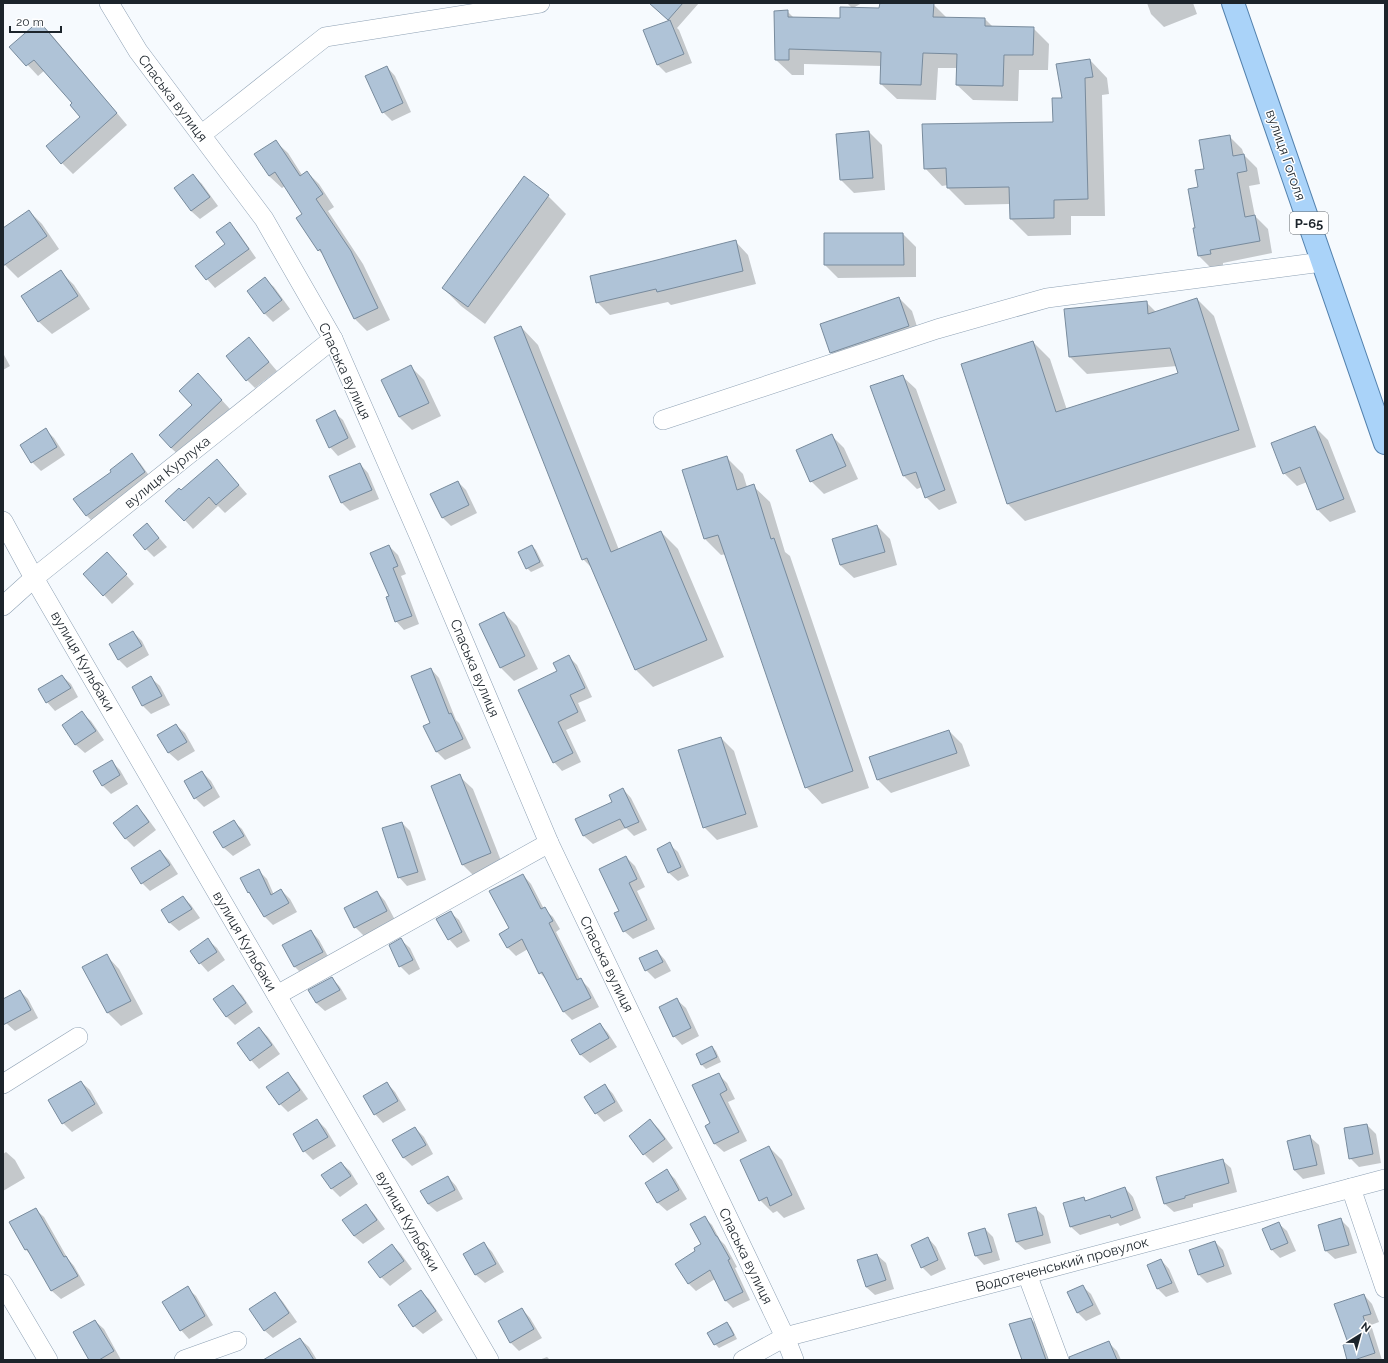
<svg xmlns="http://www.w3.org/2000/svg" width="1388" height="1363" font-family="Raleway,sans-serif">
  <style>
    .shadow { fill: #0003 }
    .building { fill: #afc3d7; stroke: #788b9d }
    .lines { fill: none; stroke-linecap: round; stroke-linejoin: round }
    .minor-casing { stroke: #8ea1b4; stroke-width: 20 }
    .major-casing { stroke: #5482ae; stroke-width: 24 }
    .minor { stroke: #fff; stroke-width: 19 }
    .major { stroke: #aad3f9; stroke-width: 22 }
    .labels { text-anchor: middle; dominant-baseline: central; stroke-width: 3; stroke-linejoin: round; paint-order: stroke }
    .shield { fill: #fff; stroke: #60666b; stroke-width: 1 }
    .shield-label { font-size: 13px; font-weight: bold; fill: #1c242b }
    .street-label { font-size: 14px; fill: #1c242b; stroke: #fff }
  </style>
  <rect width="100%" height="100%" fill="#f6fafe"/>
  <g class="shadow">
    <path d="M661 3H699L677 28 679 30 692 63 666 73 658 65 670 21 656 8Z"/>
    <path d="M847 3H862L853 8 880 9 881 3 933 4 947 18 985 19 993 27 1033 28 1049 44 1048 70H1019L1018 101 973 100 957 85 958 68H938L936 100 897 99 881 84 882 66 804 64V75H792L776 60 787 11 794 18 841 19 852 8Z"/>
    <path d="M1147 3H1193L1197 14 1164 27 1151 14Z"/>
    <path d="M39 23 50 33 127 125 73 174 62 163 81 117 73 103 45 70 38 76 11 47Z"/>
    <path d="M1090 60 1107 78 1109 94 1102 95 1105 216H1071V235L1028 236 1011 219 1010 204 965 205 948 188V185L942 186 925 168 1054 123 1063 99Z"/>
    <path d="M387 67 395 76 411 112 392 121 383 112Z"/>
    <path d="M869 132 882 145 885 190 854 193 841 180Z"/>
    <path d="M1229 136 1242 149 1244 155 1257 168 1260 184 1249 186 1255 216 1268 229 1272 253 1223 263V267L1212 269 1199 256 1196 229 1205 169Z"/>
    <path d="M275 141 288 153 302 175 307 172 319 184 334 207 328 211 363 264 390 320 367 331 355 319 325 256 318 250 304 214 285 186 282 188 269 176Z"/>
    <path d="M193 175 202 184 218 206 200 219 191 211Z"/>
    <path d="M524 178 548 196 566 214 485 324 461 306 443 288Z"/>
    <path d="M29 211 42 224 59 249 18 278 3 263V229Z"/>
    <path d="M229 224 238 232 256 258 215 288 207 279 226 244Z"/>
    <path d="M903 234 916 247V277L838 278 825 265Z"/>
    <path d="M735 241 748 255 756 284 671 305 668 302 610 315 597 302Z"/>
    <path d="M61 272 74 285 90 309 52 334 38 321Z"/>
    <path d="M265 279 274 287 290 309 273 322 264 313Z"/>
    <path d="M899 298 912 311 921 339 844 365 831 352Z"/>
    <path d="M1197 299 1214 316 1256 447 1025 521 1007 503 1033 342 1050 359 1067 410 1179 374 1177 366 1087 374 1070 357 1065 310 1146 302 1156 312Z"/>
    <path d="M521 327 538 345 619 550 661 532 678 549 724 657 653 687 636 670 593 569 583 559Z"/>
    <path d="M249 338 277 371 255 388 247 380Z"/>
    <path d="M3 353 10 366 3 370Z"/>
    <path d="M411 367 424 380 441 416 412 430 399 417Z"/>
    <path d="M902 376 916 389 957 503 939 510 926 497 922 487 917 489 904 476 872 387Z"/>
    <path d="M206 383 230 409 180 456 171 448 193 405Z"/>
    <path d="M334 412 343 420 356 447 338 456 330 447Z"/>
    <path d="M1315 427 1328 440 1356 512 1330 522 1317 509 1307 482 1297 486 1284 473Z"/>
    <path d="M46 430 54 438 65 455 41 471 32 462Z"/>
    <path d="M831 435 844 448 858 479 824 494 811 481Z"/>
    <path d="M131 455 140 463 153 481 95 524 87 516 113 472Z"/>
    <path d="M726 457 743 474 747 487 753 486 770 502 785 552 790 556 869 788 822 804 806 787 726 554 721 555 705 539 684 471Z"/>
    <path d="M360 464 368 473 379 499 350 511 342 503Z"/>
    <path d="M225 469 247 494 225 513 218 506 193 529 167 501 181 491Z"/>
    <path d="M458 482 466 490 477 513 451 526 442 517Z"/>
    <path d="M147 524 167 547 154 557 146 549Z"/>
    <path d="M877 526 890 539 897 565 854 578 840 565Z"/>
    <path d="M389 546 398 555 406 574 401 576 419 624 404 630 396 621 390 596Z"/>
    <path d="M532 546 536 550 544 566 531 572 527 568Z"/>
    <path d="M115 562 134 584 112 604 104 595Z"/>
    <path d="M504 613 517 626 538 669 514 681 501 668Z"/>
    <path d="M133 632 142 641 149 655 127 668 119 660 110 645Z"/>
    <path d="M569 657 577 665 592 697 578 703 586 721 566 730 581 762 562 771 554 762 558 672Z"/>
    <path d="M431 669 439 678 456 720 459 723 471 748 445 760 437 752 425 726 431 723Z"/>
    <path d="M62 676 71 684 78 697 55 711 47 702Z"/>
    <path d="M151 678 160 686 170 705 151 714 143 706 133 687Z"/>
    <path d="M82 713 91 721 104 740 85 753 76 745 63 726Z"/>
    <path d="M176 725 185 733 195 751 178 761 169 753 159 735Z"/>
    <path d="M949 731 962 744 970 766 891 793 878 780 871 758Z"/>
    <path d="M721 738 734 751 758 827 717 840 704 827Z"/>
    <path d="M112 762 120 770 128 784 111 794 103 786 95 772Z"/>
    <path d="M202 772 211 781 220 797 204 807 195 798Z"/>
    <path d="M459 776 473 789 503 866 475 877 462 864Z"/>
    <path d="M623 789 631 798 647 830 634 836 626 828 593 844 584 836 577 820 613 802Z"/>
    <path d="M136 807 145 815 156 830 134 847 125 838Z"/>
    <path d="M233 821 242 829 251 845 233 856 224 848 215 833Z"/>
    <path d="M402 823 410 831 426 880 407 886 399 877Z"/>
    <path d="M669 844 678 852 689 876 678 881 669 873 658 849Z"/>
    <path d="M160 851 169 860 178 874 150 891 142 883Z"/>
    <path d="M626 857 635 866 645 887 637 891 655 929 633 939 624 931 620 911Z"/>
    <path d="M258 870 267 879 274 895 281 890 290 899 297 912 273 925 265 917 253 896 248 892Z"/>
    <path d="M523 875 531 884 544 909 553 917 560 929 556 932 580 979 589 988 599 1007 572 1020 564 1012 548 981 540 973 528 949 516 956 507 947 510 929Z"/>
    <path d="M377 892 385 901 395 920 364 936 355 927Z"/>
    <path d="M183 897 191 905 200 918 179 931 170 923 162 910Z"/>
    <path d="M450 912 459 920 470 941 457 948 449 939Z"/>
    <path d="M311 931 319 940 330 960 303 975 295 967 283 946Z"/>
    <path d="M208 940 217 948 225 960 208 972 200 963Z"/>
    <path d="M401 940 410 948 420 969 409 975 400 966Z"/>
    <path d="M657 951 665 960 671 971 655 979 646 970Z"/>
    <path d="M106 955 119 969 143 1014 121 1026 108 1013 84 967Z"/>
    <path d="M332 978 340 987 347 999 325 1011 316 1003Z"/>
    <path d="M233 986 242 995 253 1012 235 1025 226 1016Z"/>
    <path d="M20 991 28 999 38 1018 15 1031 6 1023 3 1017V1000Z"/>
    <path d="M677 1000 686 1008 699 1036 682 1045 674 1036Z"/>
    <path d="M600 1024 608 1033 617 1047 590 1063 581 1055 573 1040Z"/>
    <path d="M259 1028 268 1037 280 1054 259 1069 251 1060Z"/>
    <path d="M712 1047 716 1051 721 1062 706 1069 702 1065 697 1054Z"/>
    <path d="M287 1073 296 1082 308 1099 288 1112 280 1104Z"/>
    <path d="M718 1074 727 1083 735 1099 728 1102 747 1141 724 1152 715 1144 707 1126 711 1124Z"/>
    <path d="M81 1082 90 1090 103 1113 72 1132 63 1123Z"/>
    <path d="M387 1083 395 1092 406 1110 383 1123 375 1114Z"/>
    <path d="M605 1085 613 1094 623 1111 604 1122 596 1113Z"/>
    <path d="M317 1120 326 1129 336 1146 313 1160 304 1151Z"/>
    <path d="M650 1120 659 1129 673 1148 653 1163 644 1154Z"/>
    <path d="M1367 1125 1376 1134 1381 1163 1359 1167 1350 1158Z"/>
    <path d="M415 1128 424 1137 433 1154 412 1166 404 1158 394 1141Z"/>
    <path d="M1310 1137 1319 1145 1325 1174 1303 1179 1294 1170 1288 1142Z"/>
    <path d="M769 1147 782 1160 805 1209 784 1218 777 1211 773 1213 760 1200Z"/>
    <path d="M6 1152 15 1160 25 1178 3 1191V1154Z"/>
    <path d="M1222 1160 1231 1168 1237 1192 1193 1204V1207L1174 1212 1165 1204Z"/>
    <path d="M341 1163 350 1171 358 1184 340 1197 332 1189Z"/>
    <path d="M667 1171 675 1179 687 1199 667 1211 658 1203 646 1183Z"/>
    <path d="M448 1177 456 1186 463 1199 437 1212 428 1204Z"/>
    <path d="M1125 1188 1133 1197 1141 1218 1120 1226 1118 1223 1080 1235 1071 1227 1084 1198 1087 1202Z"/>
    <path d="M366 1205 374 1214 385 1229 363 1244 354 1236 344 1220Z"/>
    <path d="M1035 1208 1044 1216 1051 1243 1025 1250 1016 1242Z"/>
    <path d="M35 1209 44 1217 68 1259 74 1266 85 1285 61 1299 52 1291 32 1256 26 1250 11 1223Z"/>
    <path d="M704 1217 712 1225 720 1240 725 1245 737 1267 735 1268 750 1300 733 1308 725 1300 715 1279 696 1291 689 1284 696 1251 702 1245Z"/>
    <path d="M1341 1220 1349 1228 1357 1253 1335 1259 1326 1251 1319 1226Z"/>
    <path d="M1278 1223 1287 1231 1296 1251 1280 1258 1271 1249Z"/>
    <path d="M985 1229 993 1237 1000 1260 984 1265 976 1256 969 1234Z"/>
    <path d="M928 1238 936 1247 946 1269 931 1276 922 1267Z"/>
    <path d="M1215 1242 1223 1250 1232 1274 1207 1283 1198 1274Z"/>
    <path d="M484 1243 492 1252 504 1272 485 1283 476 1275 464 1254Z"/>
    <path d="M392 1245 401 1254 412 1269 390 1286 381 1277 370 1262Z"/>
    <path d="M877 1255 886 1263 894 1289 875 1295 866 1287Z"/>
    <path d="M1161 1260 1169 1269 1179 1292 1166 1297 1158 1289 1148 1266Z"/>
    <path d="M1082 1286 1091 1294 1101 1314 1086 1321 1078 1313 1068 1293Z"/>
    <path d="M187 1288 196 1296 213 1325 189 1339 181 1330Z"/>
    <path d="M420 1291 429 1299 443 1320 423 1334 414 1326Z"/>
    <path d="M275 1293 283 1302 297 1322 273 1338 264 1330Z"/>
    <path d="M1364 1295 1372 1304 1379 1322 1371 1325 1382 1360H1349Z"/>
    <path d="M522 1309 530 1318 542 1338 519 1351 510 1342Z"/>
    <path d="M1031 1319 1044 1332 1054 1360H1023Z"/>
    <path d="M95 1321 104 1329 121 1360H91Z"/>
    <path d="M727 1323 731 1327 737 1339 719 1348 715 1344Z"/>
    <path d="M300 1339 309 1347 317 1360H269Z"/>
    <path d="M1109 1343 1117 1351 1121 1360H1087Z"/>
    <path d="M547 1357 550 1360H539Z"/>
  </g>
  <g class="building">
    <path d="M649 3H683L668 20Z"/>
    <path d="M880 3H934L933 17 985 18V26L1034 27 1033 55H1004L1003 86 956 85 957 54 923 53 921 85 880 84 881 52 789 49V60H775L774 11 788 10V17L840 18V7L879 8Z"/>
    <path d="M670 20 684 54 657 65 643 30Z"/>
    <path d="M39 21 117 113 61 164 46 146 80 117 70 105 72 103 34 60 26 66 9 47Z"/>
    <path d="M1090 59 1093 77 1085 78 1088 199 1054 200V218L1010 219 1009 187 947 188 946 168 924 169 922 124 1053 122 1052 98H1062L1056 64Z"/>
    <path d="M387 66 403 103 382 113 365 76Z"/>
    <path d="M869 131 873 178 840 180 836 134Z"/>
    <path d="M1230 135 1233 156 1244 154 1247 171 1237 173 1245 217 1255 215 1260 241 1210 250 1211 254 1198 256 1193 228H1195L1188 189 1198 187 1195 170 1204 169 1199 140Z"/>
    <path d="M276 140 300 176 307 171 323 194 316 199 351 251 378 308 354 319 320 249 318 251 296 218 302 214 275 172 269 176 254 154Z"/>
    <path d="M193 174 210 197 191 211 174 188Z"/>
    <path d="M524 176 549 195 468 307 442 288Z"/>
    <path d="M29 210 47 236 3 266V228Z"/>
    <path d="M230 222 249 249 206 280 195 266 225 244 216 232Z"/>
    <path d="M824 233H903L904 265H824Z"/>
    <path d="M736 240 743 271 657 292 656 289 596 303 590 276 649 262Z"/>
    <path d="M61 270 78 296 38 322 21 296Z"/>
    <path d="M265 277 282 300 264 314 247 291Z"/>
    <path d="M899 297 909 326 830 353 820 324Z"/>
    <path d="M1197 298 1239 430 1007 504 961 364 1033 341 1056 412 1178 373 1170 348 1069 357 1064 309 1147 301 1148 314Z"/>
    <path d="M521 326 611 552 661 531 707 640 635 670 587 558 582 560 494 337Z"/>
    <path d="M249 337 269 362 246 381 226 356Z"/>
    <path d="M411 365 429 403 399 417 381 380Z"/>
    <path d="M198 373 222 400 171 448 159 435 192 405 179 391Z"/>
    <path d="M903 375 945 490 925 498 916 472 903 476 870 386Z"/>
    <path d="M335 410 348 438 329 448 316 420Z"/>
    <path d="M1315 426 1344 499 1317 510 1300 467 1283 474 1271 443Z"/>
    <path d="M46 428 57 447 31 463 20 445Z"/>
    <path d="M832 434 846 466 810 482 796 450Z"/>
    <path d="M132 453 145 472 86 516 73 499 111 472 110 470Z"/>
    <path d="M727 456 737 490 754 484 771 539 774 538 853 771 805 788 718 535 704 539 682 470Z"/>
    <path d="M217 459 239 485 216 505 209 497 184 521 165 501 179 488 181 490Z"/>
    <path d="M360 463 372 490 341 503 329 476Z"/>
    <path d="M458 481 469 505 442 518 430 494Z"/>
    <path d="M147 523 159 538 145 550 133 535Z"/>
    <path d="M877 525 885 552 840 565 832 539Z"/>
    <path d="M389 545 398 566 393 568 412 616 395 622 386 597 389 596 370 553Z"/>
    <path d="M532 545 540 562 526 569 518 552Z"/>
    <path d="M107 552 127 574 103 596 83 574Z"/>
    <path d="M504 612 525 656 500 668 479 624Z"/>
    <path d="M133 631 142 646 118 660 109 644Z"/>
    <path d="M569 655 585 688 570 695 578 712 558 722 573 753 553 763 518 690 557 671 553 663Z"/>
    <path d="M431 668 449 714 451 713 463 739 436 752 423 726 430 723 411 676Z"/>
    <path d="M62 675 71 688 46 703 38 689Z"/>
    <path d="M151 676 162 696 142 706 132 687Z"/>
    <path d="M82 711 96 731 75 745 62 725Z"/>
    <path d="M176 724 187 742 168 753 157 735Z"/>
    <path d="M949 730 957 753 877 780 869 757Z"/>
    <path d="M721 737 746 814 703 828 678 750Z"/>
    <path d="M112 760 120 775 102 786 93 771Z"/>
    <path d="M202 771 212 788 194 799 184 781Z"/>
    <path d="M460 774 491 853 462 865 431 786Z"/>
    <path d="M623 788 639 822 625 828 620 819 583 836 575 819 612 802 609 795Z"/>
    <path d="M137 805 149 822 125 839 113 823Z"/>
    <path d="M234 820 244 836 223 848 213 832Z"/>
    <path d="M402 822 418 872 398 878 382 828Z"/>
    <path d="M670 842 681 867 668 873 657 849Z"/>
    <path d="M160 850 170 865 141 884 131 868Z"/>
    <path d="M626 856 637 879 629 883 647 920 623 932 614 913 619 911 599 869Z"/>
    <path d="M259 869 271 895 281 889 289 903 264 917 249 892 248 893 240 878Z"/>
    <path d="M523 874 541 909 545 907 553 921 549 923 577 980 581 978 591 998 563 1012 542 972 539 974 522 939 507 948 499 934 509 928 489 891Z"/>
    <path d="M377 891 387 911 354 928 344 908Z"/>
    <path d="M183 896 192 909 169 923 161 910Z"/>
    <path d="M451 911 462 932 448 940 436 919Z"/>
    <path d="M311 930 323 952 294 967 282 945Z"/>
    <path d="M208 938 217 952 199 964 190 951Z"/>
    <path d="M401 938 413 960 399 967 389 945Z"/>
    <path d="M657 950 663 962 645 971 639 958Z"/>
    <path d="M107 954 131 1001 107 1013 82 967Z"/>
    <path d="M332 977 340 990 316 1003 308 990Z"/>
    <path d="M233 985 246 1003 226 1017 213 999Z"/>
    <path d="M20 990 31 1010 3 1025V999Z"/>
    <path d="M677 998 691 1028 673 1037 659 1007Z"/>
    <path d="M600 1023 609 1038 580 1055 571 1040Z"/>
    <path d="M259 1027 272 1045 250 1061 237 1043Z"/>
    <path d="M712 1046 717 1057 701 1065 696 1054Z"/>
    <path d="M288 1072 300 1090 279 1105 266 1087Z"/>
    <path d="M719 1073 727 1090 720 1094 739 1132 714 1144 705 1126 710 1123 692 1085Z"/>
    <path d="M81 1081 95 1104 62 1124 48 1100Z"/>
    <path d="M387 1082 398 1101 374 1115 363 1096Z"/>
    <path d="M605 1084 615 1102 595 1114 584 1097Z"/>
    <path d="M317 1119 328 1137 303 1152 293 1134Z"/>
    <path d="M650 1119 665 1139 643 1155 629 1136Z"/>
    <path d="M1367 1124 1373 1154 1349 1159 1344 1128Z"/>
    <path d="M415 1127 426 1145 403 1158 392 1140Z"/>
    <path d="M1310 1135 1317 1165 1294 1170 1287 1141Z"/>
    <path d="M769 1146 792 1195 770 1206 767 1197 759 1201 740 1160Z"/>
    <path d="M1223 1159 1229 1183 1185 1196V1198L1164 1204 1156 1177Z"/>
    <path d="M341 1162 351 1176 331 1189 321 1175Z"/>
    <path d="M667 1169 679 1190 657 1203 645 1183Z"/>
    <path d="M448 1176 455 1190 428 1204 420 1191Z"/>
    <path d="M1125 1187 1133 1210 1111 1218 1110 1215 1070 1227 1063 1203 1084 1197 1085 1201Z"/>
    <path d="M366 1204 377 1220 354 1236 342 1220Z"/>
    <path d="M1036 1207 1043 1235 1016 1242 1008 1214Z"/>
    <path d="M36 1208 64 1257 66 1256 78 1276 51 1291 27 1249 25 1250 9 1222Z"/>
    <path d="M705 1216 716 1236H717L730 1259 728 1260 743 1292 725 1301 710 1270 688 1284 675 1264 695 1251 694 1248 701 1244 690 1224Z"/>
    <path d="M1341 1218 1349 1245 1325 1251 1318 1225Z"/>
    <path d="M1279 1222 1288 1243 1271 1250 1262 1229Z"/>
    <path d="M985 1228 992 1252 975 1256 968 1233Z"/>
    <path d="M928 1237 938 1260 921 1268 911 1245Z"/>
    <path d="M1215 1241 1224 1266 1198 1275 1189 1250Z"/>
    <path d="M484 1242 496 1264 475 1275 463 1254Z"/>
    <path d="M392 1244 404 1261 380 1278 368 1262Z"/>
    <path d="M877 1254 886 1280 866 1287 857 1260Z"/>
    <path d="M1161 1259 1172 1283 1157 1289 1147 1265Z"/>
    <path d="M1083 1285 1093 1305 1077 1313 1067 1292Z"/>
    <path d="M188 1286 205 1316 180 1331 162 1302Z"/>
    <path d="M421 1290 436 1311 413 1327 398 1305Z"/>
    <path d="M275 1292 289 1313 264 1331 249 1309Z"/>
    <path d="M1364 1294 1371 1314 1363 1316 1375 1353 1354 1360H1347L1343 1345 1348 1343 1334 1304Z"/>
    <path d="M522 1308 534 1329 510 1343 498 1321Z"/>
    <path d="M1031 1318 1046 1360H1022L1009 1324Z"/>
    <path d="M95 1320 114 1351 99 1360H89L73 1332Z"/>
    <path d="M727 1322 734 1335 714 1345 707 1333Z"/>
    <path d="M300 1338 314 1360H263Z"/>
    <path d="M1109 1341 1117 1360H1070L1069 1357Z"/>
  </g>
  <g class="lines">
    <g class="minor-casing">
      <g id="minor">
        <path d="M109 3 138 51 264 219 333 339 420 538 549 843 785 1337 794 1360"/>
        <path d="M201 135 325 37 540 3"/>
        <path d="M663 420 937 329 1047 298 1322 262"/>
        <path d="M3 521 34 578 489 1360"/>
        <path d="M3 606 34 578 333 339"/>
        <path d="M277 995 549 843"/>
        <path d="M3 1084 78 1037"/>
        <path d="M1351 1188 1385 1288"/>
        <path d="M1027 1274 1059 1360"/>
        <path d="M3 1284 48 1360"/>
        <path d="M184 1360 237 1341"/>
        <path d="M743 1360 785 1337 1027 1274 1385 1179"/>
      </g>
    </g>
    <g class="major-casing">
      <path id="major" d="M1233 3 1385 443"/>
    </g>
    <use href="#minor" class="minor"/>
    <use href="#major" class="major"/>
  </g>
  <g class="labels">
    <rect class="shield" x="1290" y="212" width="38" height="22" rx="3"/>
    <g class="shield-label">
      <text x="1309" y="223">Р-65</text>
    </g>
    <g class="street-label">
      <text transform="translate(173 98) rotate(53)">Спаська вулиця</text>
      <text transform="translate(1286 155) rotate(71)">вулиця Гоголя</text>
      <text transform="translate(345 371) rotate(65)">Спаська вулиця</text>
      <text transform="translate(167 472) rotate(-39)">вулиця Курлука</text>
      <text transform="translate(83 661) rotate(60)">вулиця Кульбаки</text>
      <text transform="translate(475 668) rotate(67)">Спаська вулиця</text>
      <text transform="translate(245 941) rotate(60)">вулиця Кульбаки</text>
      <text transform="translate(607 964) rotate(64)">Спаська вулиця</text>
      <text transform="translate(408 1221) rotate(60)">вулиця Кульбаки</text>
      <text transform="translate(746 1256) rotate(64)">Спаська вулиця</text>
      <text transform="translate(1062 1264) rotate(-15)">Водотеченський провулок</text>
    </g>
  </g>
  <rect width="1388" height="1363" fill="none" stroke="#1c242b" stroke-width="8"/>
  <g transform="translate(1360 1335) rotate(37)" stroke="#ffffff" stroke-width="3" paint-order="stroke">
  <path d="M0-3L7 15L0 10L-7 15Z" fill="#1c242b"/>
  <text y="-6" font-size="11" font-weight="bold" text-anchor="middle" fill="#1c242b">N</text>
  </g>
  <path d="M10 26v6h51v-6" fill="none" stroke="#1c242b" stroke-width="2"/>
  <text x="16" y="26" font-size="12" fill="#1c242b" stroke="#ffffff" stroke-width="3" paint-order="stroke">20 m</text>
</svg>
